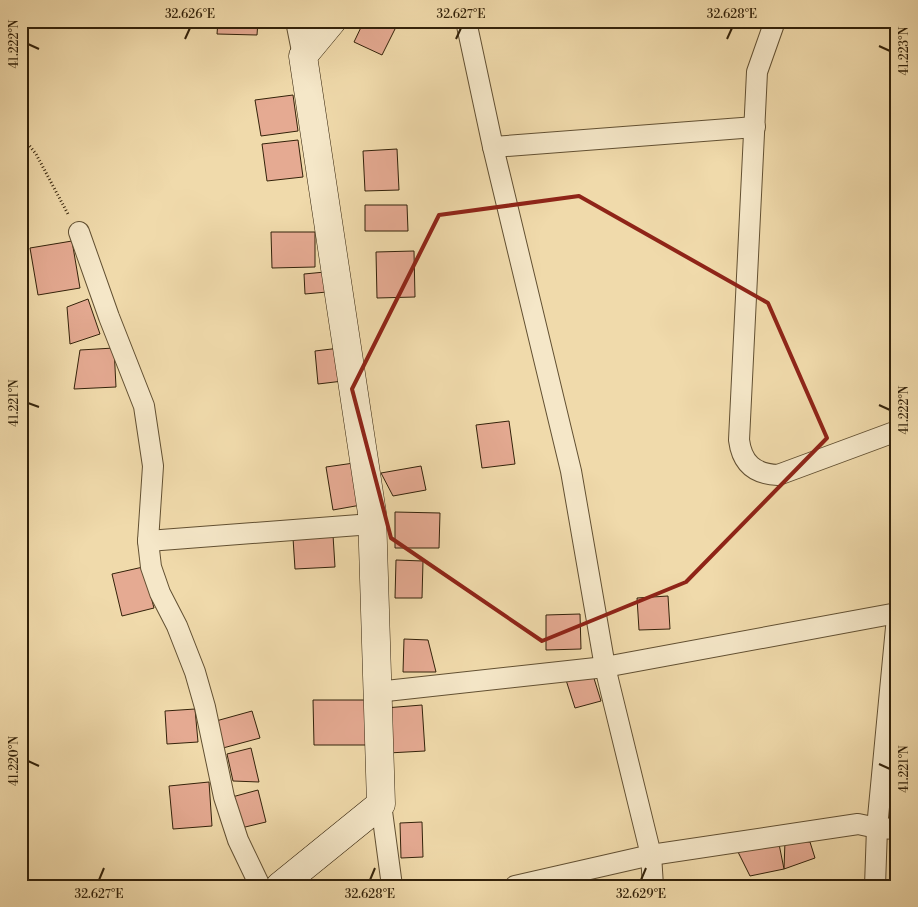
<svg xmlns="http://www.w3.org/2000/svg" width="918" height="907" font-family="'Libre Bodoni',serif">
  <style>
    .building { fill: #e5aa92; stroke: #33220a }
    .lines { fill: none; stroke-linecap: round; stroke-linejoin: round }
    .street-casing { stroke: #625032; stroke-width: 22 }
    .secondary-casing { stroke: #33220a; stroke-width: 29 }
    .path { stroke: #33220a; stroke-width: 3; stroke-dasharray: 1 2.5; stroke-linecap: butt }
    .street { stroke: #f5e7c8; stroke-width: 20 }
    .secondary { stroke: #f5e7c8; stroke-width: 28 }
    .marked { fill: none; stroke: #8f2418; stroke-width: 4; stroke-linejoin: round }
    .ticks { fill: none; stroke: #33220a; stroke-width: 2 }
    .neatline { fill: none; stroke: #33220a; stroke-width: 2 }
    .ticks-label { font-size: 12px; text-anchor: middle; fill: #33220a }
  </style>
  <rect width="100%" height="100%" fill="#f0daab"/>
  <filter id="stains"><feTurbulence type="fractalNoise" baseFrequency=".004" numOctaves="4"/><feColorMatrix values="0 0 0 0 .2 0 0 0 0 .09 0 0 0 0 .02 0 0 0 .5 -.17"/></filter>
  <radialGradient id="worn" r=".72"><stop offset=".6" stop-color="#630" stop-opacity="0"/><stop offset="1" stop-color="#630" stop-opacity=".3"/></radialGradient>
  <g class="building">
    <path d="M218 21H258L257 35 217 34Z"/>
    <path d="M364 21H394L398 23 382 55 354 42Z"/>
    <path d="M293 95 298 131 261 136 255 100Z"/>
    <path d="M298 140 303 177 267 181 262 144Z"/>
    <path d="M397 149 399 190 365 191 363 151Z"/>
    <path d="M365 205H407L408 231H365Z"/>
    <path d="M271 232H315V267L272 268Z"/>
    <path d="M72 241 80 288 38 295 30 248Z"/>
    <path d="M414 251 415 297 377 298 376 252Z"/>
    <path d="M325 272 327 292 305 294 304 274Z"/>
    <path d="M88 299 100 334 70 344 67 307Z"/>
    <path d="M114 348 116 387 74 389 80 350Z"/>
    <path d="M340 348 343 381 318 384 315 351Z"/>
    <path d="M509 421 515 464 482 468 476 425Z"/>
    <path d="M354 463 361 505 333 510 326 467Z"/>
    <path d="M421 466 426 490 393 496 381 473Z"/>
    <path d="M395 512 440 513 439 548H395Z"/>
    <path d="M333 535 335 567 295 569 293 538Z"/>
    <path d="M396 560 423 561 422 598H395Z"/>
    <path d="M143 567 154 608 122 616 112 574Z"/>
    <path d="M668 596 670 629 639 630 637 598Z"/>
    <path d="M580 614 581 649 546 650V615Z"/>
    <path d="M404 639 428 640 436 672H403Z"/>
    <path d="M592 672 601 701 575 708 566 680Z"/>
    <path d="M313 700H368L369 745H314Z"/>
    <path d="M422 705 425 751 388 753 385 708Z"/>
    <path d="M195 709 198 742 167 744 165 711Z"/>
    <path d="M252 711 260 738 223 748 216 721Z"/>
    <path d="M251 748 259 782 233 781 227 754Z"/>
    <path d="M209 782 212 826 173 829 169 786Z"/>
    <path d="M258 790 266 822 241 828 232 797Z"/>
    <path d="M422 822 423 857 401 858 400 823Z"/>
    <path d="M785 841 810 842 815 858 784 869Z"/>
    <path d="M779 844 784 869 750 876 738 852Z"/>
  </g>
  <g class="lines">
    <g class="street-casing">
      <g id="street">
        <path d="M296 21 303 56"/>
        <path d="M466 21 493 147 571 471 605 667 651 855 653 886"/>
        <path d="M775 21 757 72 739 440C742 463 754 474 778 475L897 431"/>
        <path d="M493 147 755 127"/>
        <path d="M79 232 109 317 144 406 153 466 148 541 151 567 160 593 177 626 195 672 205 707 224 797 238 840 260 886"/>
        <path d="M148 541 372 524"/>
        <path d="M377 692 605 667 897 613"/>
        <path d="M381 804 392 886"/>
        <path d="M515 886 651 855 858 824 877 828 897 829"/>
        <path d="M875 886 877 828 897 617"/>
      </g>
    </g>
    <g class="secondary-casing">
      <path id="secondary" d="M280 886 381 804 372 513 303 56 332 21"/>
    </g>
    <path class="path" d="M21 135 36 154 69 216"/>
    <use href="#street" class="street"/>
    <use href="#secondary" class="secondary"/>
  </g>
  <path class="marked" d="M579 196 768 303 827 438 686 582 542 641 391 538 352 389 439 215Z"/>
  <path class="ticks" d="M185 39 190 28M456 39 461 28M727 39 732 28M28 44 39 49M879 46 890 51M28 403 39 407M879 405 890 410M28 761 39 766M879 764 890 769M99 880 104 868M370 880 375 868M641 880 646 868"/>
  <rect width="918" height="907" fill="none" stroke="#f0daab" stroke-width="55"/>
  <rect x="28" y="28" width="862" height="852" class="neatline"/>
  <g class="ticks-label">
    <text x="190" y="18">32.626°E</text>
    <text x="461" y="18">32.627°E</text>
    <text x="732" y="18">32.628°E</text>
    <text transform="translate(14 44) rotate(-90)" y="4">41.222°N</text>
    <text transform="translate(904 51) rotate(-90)" y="4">41.223°N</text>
    <text transform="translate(14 403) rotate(-90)" y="4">41.221°N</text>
    <text transform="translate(904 410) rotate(-90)" y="4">41.222°N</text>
    <text transform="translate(14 761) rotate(-90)" y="4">41.220°N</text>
    <text transform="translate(904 769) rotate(-90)" y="4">41.221°N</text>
    <text x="99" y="898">32.627°E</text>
    <text x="370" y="898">32.628°E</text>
    <text x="641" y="898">32.629°E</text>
  </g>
  <rect width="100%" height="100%" filter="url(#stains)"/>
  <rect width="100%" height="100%" fill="url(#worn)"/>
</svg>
